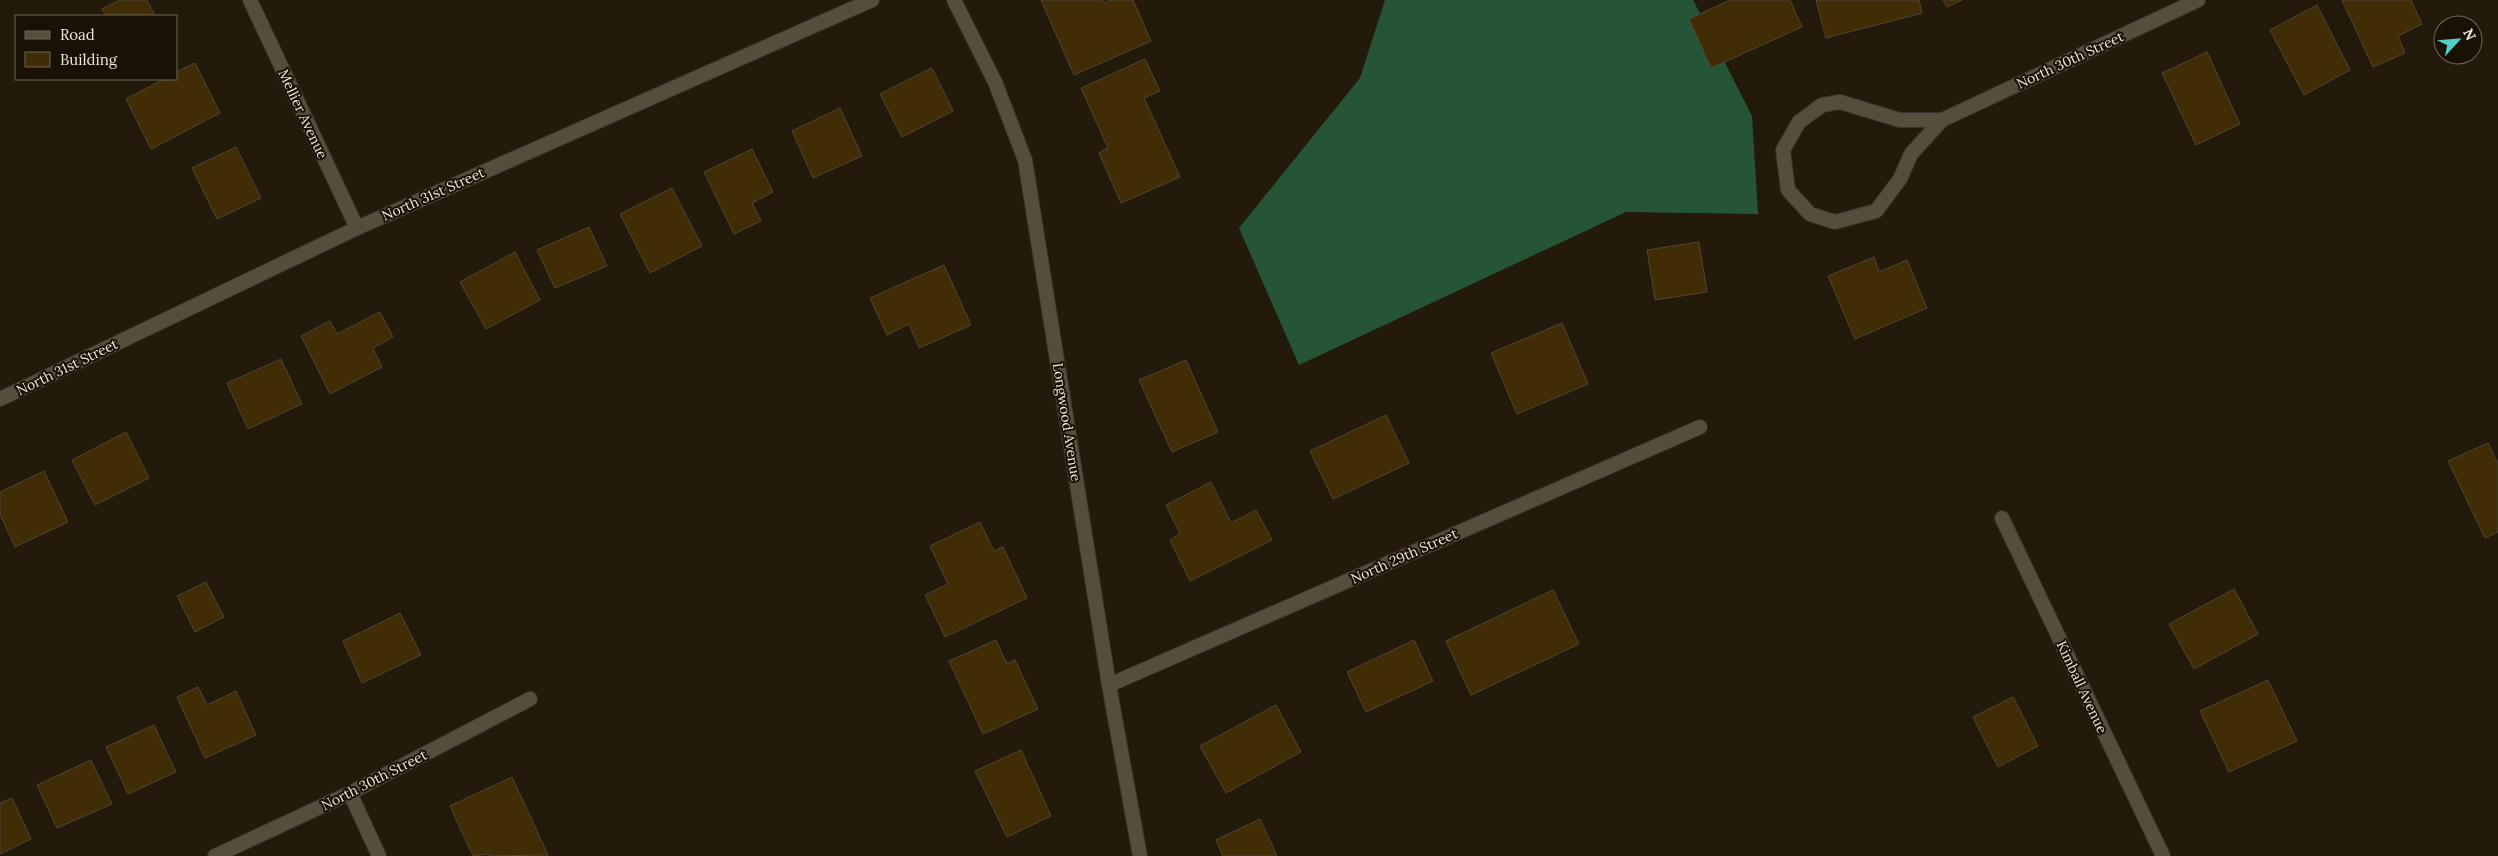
<svg xmlns="http://www.w3.org/2000/svg" width="2498" height="856" font-family="Lora,serif">
  <style>
    .forest { fill: #255536 }
    .building { fill: #402d05; stroke: #4f4636 }
    .lines { fill: none; stroke-linecap: round; stroke-linejoin: round }
    .minor-casing { stroke: #39322c; stroke-width: 16 }
    .minor { stroke: #574d3d; stroke-width: 14 }
    .labels { text-anchor: middle; dominant-baseline: central; stroke-width: 4; stroke-linejoin: round; paint-order: stroke }
    .street-label { font-size: 14px; fill: #ebe5dc; stroke: #191104 }
  </style>
  <rect width="100%" height="100%" fill="#231a0b"/>
  <path class="forest" d="M1385 0H1693L1752 116 1758 214 1626 212 1299 365 1239 228 1360 78Z"/>
  <g class="building">
    <path d="M120 0H147L155 16H106L102 9Z"/>
    <path d="M1041 0H1102L1104 3 1110 0H1133L1151 41 1074 75Z"/>
    <path d="M1730 0H1790L1802 27 1711 68 1689 19Z"/>
    <path d="M1816 0H1919L1922 13 1826 38Z"/>
    <path d="M1943 0H1962L1947 7Z"/>
    <path d="M2342 0H2411L2422 24 2398 36 2405 53 2373 67Z"/>
    <path d="M2317 5 2350 70 2304 95 2270 30Z"/>
    <path d="M2207 52 2240 124 2196 145 2162 73Z"/>
    <path d="M1145 59 1160 91 1144 98 1180 177 1121 203 1099 153 1108 148 1081 88Z"/>
    <path d="M195 63 220 113 151 149 126 99 164 79H176V72Z"/>
    <path d="M932 68 953 111 902 137 880 94Z"/>
    <path d="M840 108 862 156 813 178 792 131Z"/>
    <path d="M236 147 261 198 217 219 192 168Z"/>
    <path d="M752 149 773 192 752 203 761 221 734 234 704 172Z"/>
    <path d="M672 188 702 246 650 273 620 214Z"/>
    <path d="M589 227 607 266 555 288 537 250Z"/>
    <path d="M1699 242 1707 292 1655 300 1647 250Z"/>
    <path d="M515 252 540 300 486 329 460 282Z"/>
    <path d="M1874 257 1879 272 1907 260 1927 308 1855 339 1828 276Z"/>
    <path d="M944 265 971 325 919 348 909 324 887 335 870 298Z"/>
    <path d="M380 312 393 337 373 348 382 367 330 394 301 336 330 321 337 334Z"/>
    <path d="M1562 323 1588 384 1517 414 1491 353Z"/>
    <path d="M281 359 302 404 248 429 227 383Z"/>
    <path d="M1186 360 1218 432 1172 452 1139 380Z"/>
    <path d="M1386 415 1409 463 1333 499 1310 451Z"/>
    <path d="M126 432 149 478 95 505 72 460Z"/>
    <path d="M2488 443 2498 464V532L2485 538 2448 461Z"/>
    <path d="M44 471 68 522 15 547 0 514V492Z"/>
    <path d="M1211 482 1231 523 1256 510 1272 540 1190 581 1170 540 1180 534 1166 505Z"/>
    <path d="M980 522 994 551 1003 547 1027 598 945 637 925 595 948 584 930 546Z"/>
    <path d="M206 582 224 617 195 632 177 596Z"/>
    <path d="M2234 589 2258 634 2194 669 2169 624Z"/>
    <path d="M1553 590 1579 644 1471 695 1446 641Z"/>
    <path d="M400 613 421 655 362 683 343 641Z"/>
    <path d="M996 640 1007 664 1015 660 1038 709 983 734 949 661Z"/>
    <path d="M1414 640 1433 681 1366 712 1347 672Z"/>
    <path d="M2268 680 2297 741 2229 772 2200 711Z"/>
    <path d="M198 687 207 705 236 691 256 735 205 758 177 697Z"/>
    <path d="M2013 697 2038 746 1998 767 1973 717Z"/>
    <path d="M1276 705 1301 752 1226 793 1200 746Z"/>
    <path d="M154 725 176 772 128 794 106 747Z"/>
    <path d="M1021 750 1051 816 1007 837 975 771Z"/>
    <path d="M91 760 112 804 57 828 37 785Z"/>
    <path d="M512 777 548 855 489 856 488 854 473 856 450 806Z"/>
    <path d="M12 798 31 839 0 854V803Z"/>
    <path d="M1260 819 1277 856H1223L1216 840Z"/>
  </g>
  <g class="lines">
    <g class="minor-casing">
      <g id="minor">
        <path d="M250 0 357 228"/>
        <path d="M954 0 995 82 1025 160 1109 685 1140 856"/>
        <path d="M1942 120H1900L1840 102 1822 105 1799 122 1783 150 1788 190 1810 214 1835 222 1876 211 1900 179 1911 154 1942 120 2198 0"/>
        <path d="M0 399 357 228 872 0"/>
        <path d="M2002 518 2163 856"/>
        <path d="M1109 685 1700 427"/>
        <path d="M350 793 379 856"/>
        <path d="M215 856 350 793 530 699"/>
      </g>
    </g>
    <use href="#minor" class="minor"/>
  </g>
  <g class="labels">
    <g class="street-label">
      <text transform="translate(2070 60) rotate(-25)">North 30th Street</text>
      <text transform="translate(303 114) rotate(65)">Mellier Avenue</text>
      <text transform="translate(433 194) rotate(-24)">North 31st Street</text>
      <text transform="translate(67 367) rotate(-26)">North 31st Street</text>
      <text transform="translate(1067 422) rotate(81)">Longwood Avenue</text>
      <text transform="translate(1404 556) rotate(-24)">North 29th Street</text>
      <text transform="translate(2082 687) rotate(65)">Kimball Avenue</text>
      <text transform="translate(374 780) rotate(-27)">North 30th Street</text>
    </g>
  </g>
  <rect x="15" y="15" width="162" height="65" fill="#191104" stroke="#6d665a"/>
  <rect x="25" y="31" width="25" height="8" fill="#574d3d" stroke="#6d665a"/>
  <text x="60" y="40" font-size="15" fill="#ebe5dc">Road</text>
  <rect x="25" y="52" width="25" height="15" fill="#402d05" stroke="#6d665a"/>
  <text x="60" y="65" font-size="15" fill="#ebe5dc">Building</text>
  <g transform="translate(2458 40) rotate(64)"><circle r="24" fill="#191104" stroke="#6d665a"/>
  <path d="M0-4L9 19L0 12L-9 19Z" fill="#54cdc8"/>
  <text y="-8" font-size="14" font-weight="bold" text-anchor="middle" fill="#ebe5dc">N</text>
  </g>
</svg>
